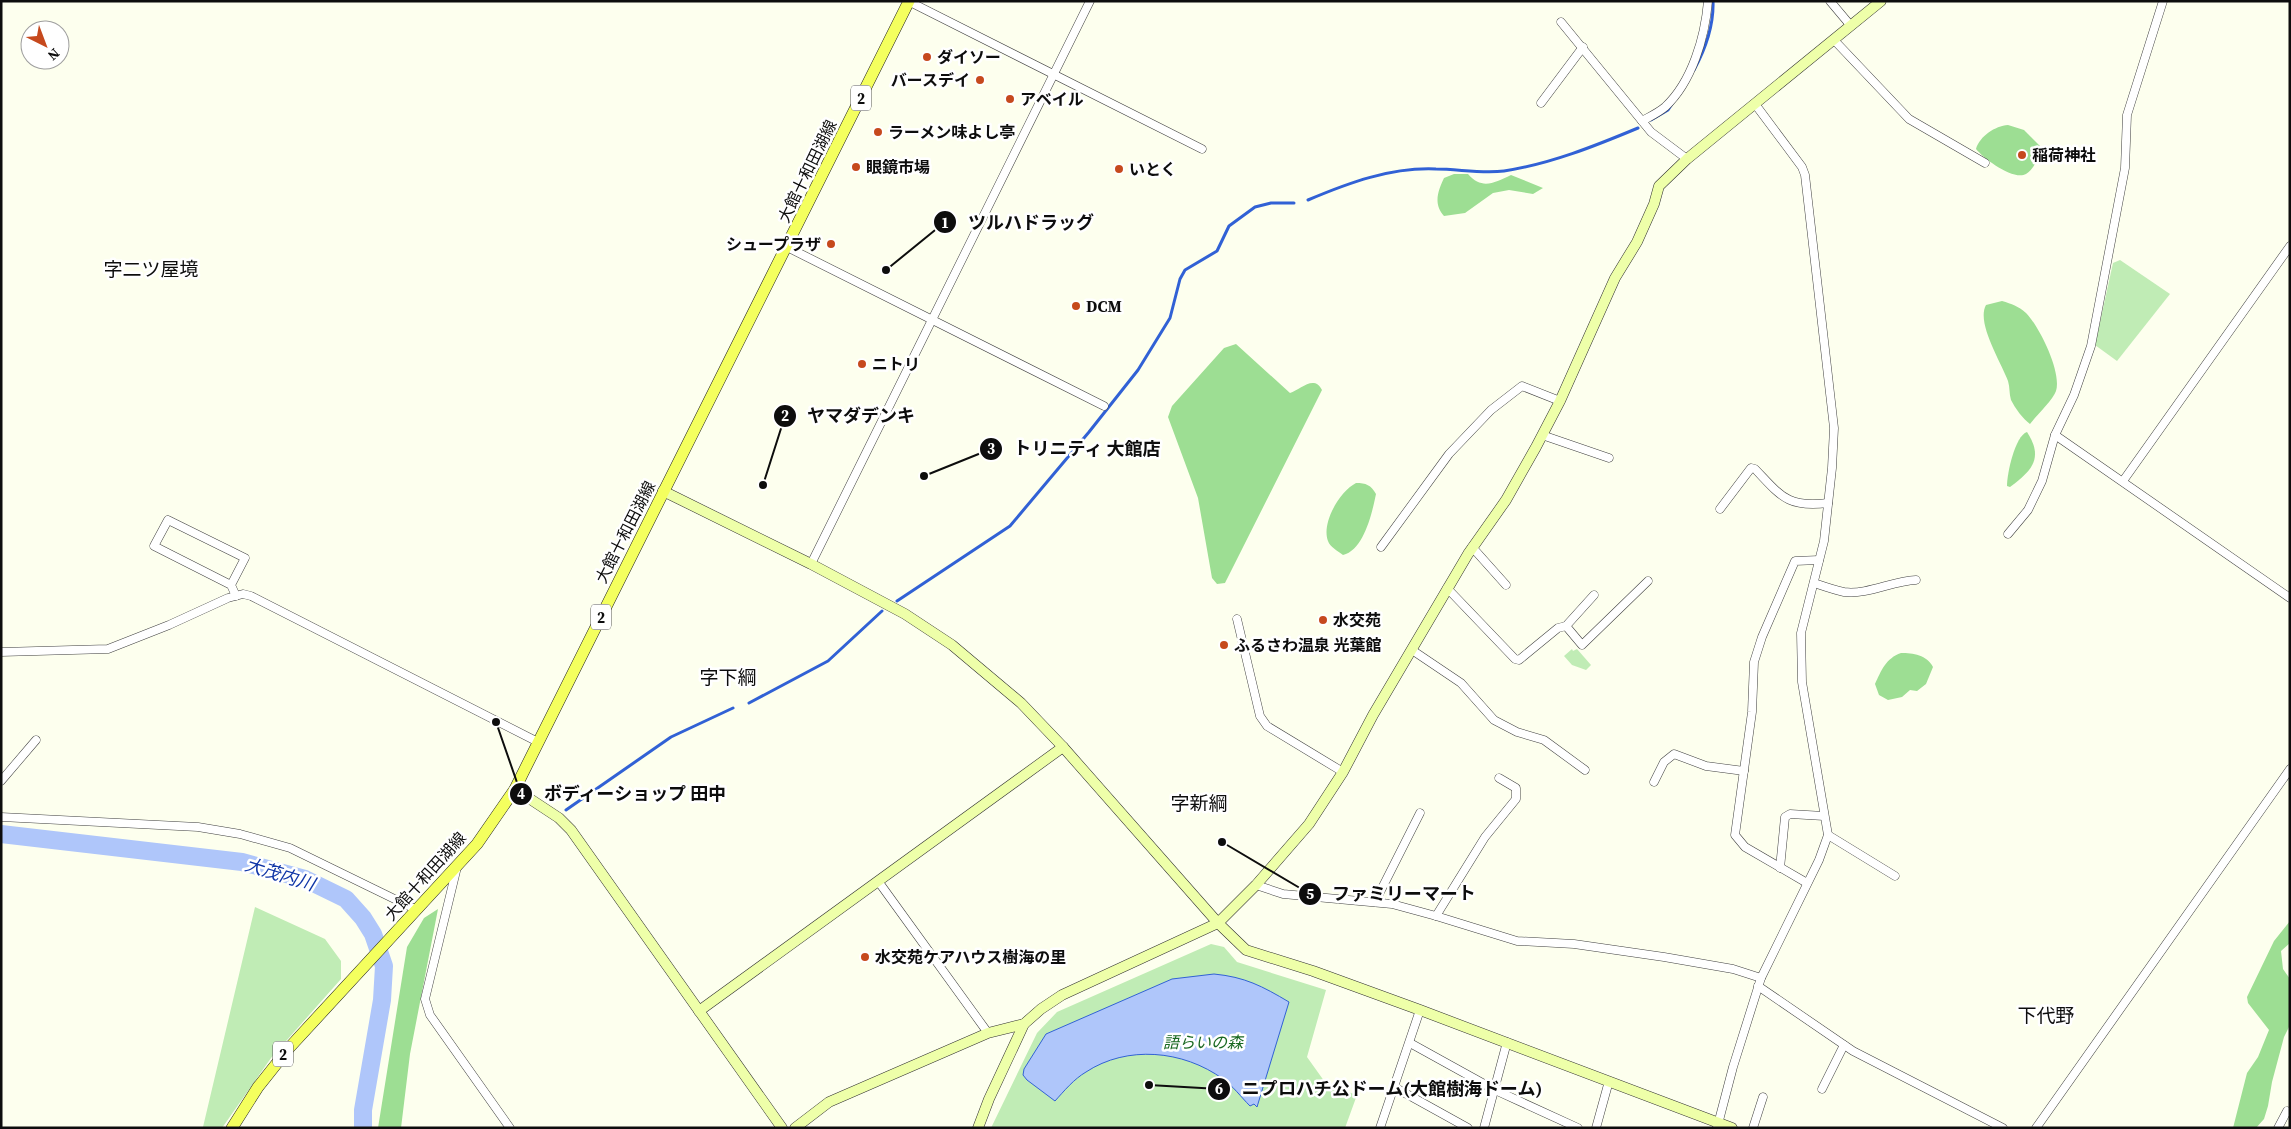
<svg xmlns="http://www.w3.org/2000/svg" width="2291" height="1129" font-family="'Source Serif 4','Noto Sans JP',serif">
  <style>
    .green { fill: #c0ecb5 }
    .forest { fill: #9dde93 }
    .water { fill: #afc6fa; stroke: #3161d5 }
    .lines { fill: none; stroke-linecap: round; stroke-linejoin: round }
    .stream { stroke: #3161d5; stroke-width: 3 }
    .river { stroke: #afc6fa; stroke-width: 18 }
    .street-casing { stroke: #404040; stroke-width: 9 }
    .secondary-casing { stroke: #2f2f2f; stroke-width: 11 }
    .primary-casing { stroke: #1e1e1e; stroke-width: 12 }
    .street { stroke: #fff; stroke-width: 8 }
    .secondary { stroke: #eeffa9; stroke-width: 10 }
    .primary { stroke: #f4ff5e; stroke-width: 11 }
    .poi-dot { fill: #c6491d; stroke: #fff; stroke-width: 2 }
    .labels { text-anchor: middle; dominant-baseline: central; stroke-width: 5; stroke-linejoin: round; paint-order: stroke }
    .shield { fill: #fff; stroke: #565656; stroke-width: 1 }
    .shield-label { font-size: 15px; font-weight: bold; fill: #0d0d0d }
    .poi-label { font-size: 16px; font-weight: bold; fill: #0d0d0d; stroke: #fff; text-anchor: start }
    .street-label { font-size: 16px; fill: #0d0d0d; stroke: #fff }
    .park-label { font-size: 16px; font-style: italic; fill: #1a6922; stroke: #fff }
    .water-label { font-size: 18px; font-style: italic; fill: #0f35a7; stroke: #fff }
    .quarter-label { font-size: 19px; fill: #0d0d0d; stroke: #fff }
    .leader { fill: none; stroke: #0d0d0d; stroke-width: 2 }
    .callout-dot { fill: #0d0d0d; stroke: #fff; stroke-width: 2 }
    .mark-label { font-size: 15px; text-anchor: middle; font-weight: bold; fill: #fff }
    .callout-label { font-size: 18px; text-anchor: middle; font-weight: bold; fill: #0d0d0d; stroke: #fff; stroke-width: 5; stroke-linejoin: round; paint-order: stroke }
  </style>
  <rect width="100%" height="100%" fill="#fdffee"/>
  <g class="green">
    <path d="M2120 260 2170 294 2117 361 2095 345 2113 263Z"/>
    <path d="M1572 649 1573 651 1577 649 1591 665 1586 670 1572 665 1564 656Z"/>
    <path d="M255 907 325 939 341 961V979L271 1058 222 1128 203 1127Z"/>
    <path d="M1211 944 1224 947 1237 962 1326 990 1307 1057 1327 1085 1357 1095 1345 1128H991L1037 1033 1057 1012Z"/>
  </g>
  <g class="forest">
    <path d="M2008 125 2024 130 2042 148C2038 156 2035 169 2026 174 2014 181 1984 159 1976 149 1980 136 1995 126 2008 125Z"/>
    <path d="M1454 174H1468C1482 190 1494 183 1511 175L1543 188 1533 194 1509 190 1493 193 1465 213 1444 216C1433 204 1438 191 1444 178Z"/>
    <path d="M2002 301C2012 304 2018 306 2026 313 2039 326 2062 372 2056 391 2053 400 2036 416 2030 424 2023 419 2015 408 2011 400 2009 394 2010 387 2008 381 2001 362 1976 323 1986 305Z"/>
    <path d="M1236 344 1290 393C1300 390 1314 374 1322 390L1225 583 1217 584 1212 578 1198 498 1168 417 1172 406 1224 348Z"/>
    <path d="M2027 432C2044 458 2032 471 2010 487L2007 486C2007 473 2015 436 2027 432Z"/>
    <path d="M1356 483C1366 483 1371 485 1376 494 1372 513 1364 550 1343 555 1338 551 1330 547 1328 541 1321 523 1340 491 1356 483Z"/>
    <path d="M1901 653C1913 653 1927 655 1933 667L1926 684 1917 691 1910 690 1902 697 1888 700 1879 695 1875 684C1881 671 1886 658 1901 653Z"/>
    <path d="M438 909 410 1054 401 1128H378L407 947 424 918Z"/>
    <path d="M2290 921V943L2281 951 2283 969 2290 979V1025L2284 1037 2272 1082 2268 1106 2264 1119 2256 1128H2233L2247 1073 2258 1057 2269 1030 2248 1003 2247 997 2274 941Z"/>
  </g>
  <path class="water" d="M1214 974C1245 977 1262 986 1289 1002L1257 1107 1254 1104 1250 1106C1241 1097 1233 1086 1223 1079 1183 1050 1127 1045 1086 1072 1074 1079 1064 1091 1055 1101L1027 1080 1023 1075 1024 1069 1046 1034 1172 979Z"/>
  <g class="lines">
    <g class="stream">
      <path d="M1694 70C1706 48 1714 26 1713 1"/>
      <path d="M1651 120 1668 110 1672 104"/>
      <path d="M1308 200C1348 183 1391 167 1436 169 1458 169 1482 174 1504 171 1550 164 1595 146 1638 128"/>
      <path d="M897 601 1010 526 1089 432 1138 370 1170 318 1180 279 1185 270 1217 251 1229 226 1255 207 1271 203H1294"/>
      <path d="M749 703 828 661 882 611"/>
      <path d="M566 810 671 737 733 708"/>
    </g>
    <path class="river" d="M1 834 242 862 305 879 346 899 363 918 373 934 384 966 382 1000 363 1110V1128"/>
    <g class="street-casing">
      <g id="street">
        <path d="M908 1 1202 149"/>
        <path d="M1830 1 1851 26"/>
        <path d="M1561 22 1651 132 1687 159"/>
        <path d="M1834 40 1909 119 1985 163"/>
        <path d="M1541 103 1583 47"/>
        <path d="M1642 121C1649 117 1658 113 1665 107 1692 82 1705 37 1708 1"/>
        <path d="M787 247 1104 406"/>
        <path d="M1542 435 1609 458"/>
        <path d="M2055 435 2290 598"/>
        <path d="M2123 481 2290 246"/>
        <path d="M1720 509 1751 468 1755 469C1781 496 1787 508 1828 503"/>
        <path d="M2008 534 2028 510 2042 481 2055 435 2074 395 2091 346 2125 168 2127 115 2163 1"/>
        <path d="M1381 547 1449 454 1491 410 1522 386 1560 401"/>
        <path d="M1472 547 1506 585"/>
        <path d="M811 564 1090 1"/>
        <path d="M1814 583C1823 586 1834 590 1844 592 1868 595 1892 581 1916 580"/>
        <path d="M231 585 245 558 168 520 154 546 231 585 236 596"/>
        <path d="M1447 588 1515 659 1519 660 1558 628 1566 626"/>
        <path d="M1594 595 1566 626 1582 645 1648 581"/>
        <path d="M1237 619 1260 716 1267 726 1343 772"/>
        <path d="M1412 650 1461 683 1494 720 1517 732 1544 740 1585 770"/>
        <path d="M1 652 108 649 169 625 228 598 243 594 251 596 538 742"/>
        <path d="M1 781 36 740"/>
        <path d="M1654 782 1664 762 1674 754 1706 766 1744 771"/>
        <path d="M1 817 198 827 240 834 290 848 417 910"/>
        <path d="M1828 835 1895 876"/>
        <path d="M457 867 425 999 430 1015 510 1128"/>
        <path d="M1780 868 1785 817 1790 814 1824 816"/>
        <path d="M878 881 988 1033"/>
        <path d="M1807 883 1745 847 1735 835 1752 712 1754 662 1762 637 1795 561 1819 560"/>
        <path d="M1256 885 1283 894 1392 904 1436 916 1517 941 1574 944 1664 957 1733 969 1761 978"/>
        <path d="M1375 902 1420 813"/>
        <path d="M1436 916 1485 837 1516 799V788L1499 778"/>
        <path d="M1758 986 1853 1051 2003 1128"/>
        <path d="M1410 1043 1495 1090 1578 1128"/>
        <path d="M1394 1087 1468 1128"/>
        <path d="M1822 1089 1844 1045"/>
        <path d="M1380 1128 1420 1010"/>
        <path d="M1484 1128 1507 1042"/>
        <path d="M1596 1128 1609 1081"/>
        <path d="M1717 1128 1733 1067 1761 978 1819 860 1828 835 1802 682 1801 633 1824 541 1832 468 1834 428 1805 175 1802 167 1755 104"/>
        <path d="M1753 1128 1763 1097"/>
        <path d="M2036 1128 2290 769"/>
        <path d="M2278 1128 2287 1111"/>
      </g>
    </g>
    <g class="secondary-casing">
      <g id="secondary">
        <path d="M663 491 811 564 905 614 952 645 1021 703 1063 747 1218 923 1246 950 1313 971 1420 1010 1732 1128"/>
        <path d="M515 789 559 818 571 830 782 1128"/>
        <path d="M699 1011 1063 747"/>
        <path d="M795 1128 829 1102 988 1033 1024 1024"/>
        <path d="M978 1128 989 1099 1024 1024 1041 1009 1062 995 1218 923 1256 885 1309 824 1343 772 1373 715 1468 554 1506 500 1536 447 1560 401 1615 278 1637 242 1654 204 1659 186 1687 159 1881 1"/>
      </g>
    </g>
    <g class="primary-casing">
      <path id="primary" d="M232 1128 258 1087 289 1048 477 844 515 789C645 526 779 265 909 1"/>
    </g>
    <use href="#street" class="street"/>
    <use href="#secondary" class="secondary"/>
    <use href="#primary" class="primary"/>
  </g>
  <g class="poi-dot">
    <circle cx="927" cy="57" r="5"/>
    <circle cx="980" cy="80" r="5"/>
    <circle cx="1010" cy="99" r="5"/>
    <circle cx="878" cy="132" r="5"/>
    <circle cx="2022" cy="155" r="5"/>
    <circle cx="856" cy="167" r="5"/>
    <circle cx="1119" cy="169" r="5"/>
    <circle cx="831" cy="244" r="5"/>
    <circle cx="1076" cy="306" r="5"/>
    <circle cx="862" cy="364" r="5"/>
    <circle cx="1323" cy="620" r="5"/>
    <circle cx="1224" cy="645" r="5"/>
    <circle cx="865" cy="957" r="5"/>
  </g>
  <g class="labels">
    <g class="shield">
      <rect x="851" y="85.5" width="20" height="25" rx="4"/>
      <rect x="591" y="604.5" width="20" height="25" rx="4"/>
      <rect x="273" y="1041.5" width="20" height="25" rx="4"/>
    </g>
    <g class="shield-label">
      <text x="861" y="98">2</text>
      <text x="601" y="617">2</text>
      <text x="283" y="1054">2</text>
    </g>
    <g class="poi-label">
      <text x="937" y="57">ダイソー</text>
      <text x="970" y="80" text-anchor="end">バースデイ</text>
      <text x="1020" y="99">アベイル</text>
      <text x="888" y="132">ラーメン味よし亭</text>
      <text x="2032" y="155">稲荷神社</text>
      <text x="866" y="167">眼鏡市場</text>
      <text x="1129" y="169">いとく</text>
      <text x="821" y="244" text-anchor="end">シュープラザ</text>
      <text x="1086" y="306">DCM</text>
      <text x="872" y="364">ニトリ</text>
      <text x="1333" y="620">水交苑</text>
      <text x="1234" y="645">ふるさわ温泉 光葉館</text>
      <text x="875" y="957">水交苑ケアハウス樹海の里</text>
    </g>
    <g class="street-label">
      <text transform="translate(807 171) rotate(-64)">大館十和田湖線</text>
      <text transform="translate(625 532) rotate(-63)">大館十和田湖線</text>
      <text transform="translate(425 876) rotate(-48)">大館十和田湖線</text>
    </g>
    <g class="park-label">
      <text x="1203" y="1042">語らいの森</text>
    </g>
    <g class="water-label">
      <text transform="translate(280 874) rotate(17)">大茂内川</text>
    </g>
    <g class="quarter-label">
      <text x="151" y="269">字二ツ屋境</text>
      <text x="728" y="677">字下綱</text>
      <text x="1199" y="803">字新綱</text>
      <text x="2046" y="1015">下代野</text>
    </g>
  </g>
  <path class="leader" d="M886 270L945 222M763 485L785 416M924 476L991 449M496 722L521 794M1222 842L1310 894M1149 1085L1219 1089"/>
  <g class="callout-dot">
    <circle cx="886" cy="270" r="5"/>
    <circle cx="763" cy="485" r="5"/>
    <circle cx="924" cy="476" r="5"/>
    <circle cx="496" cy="722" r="5"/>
    <circle cx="1222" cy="842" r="5"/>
    <circle cx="1149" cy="1085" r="5"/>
    <circle cx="945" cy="222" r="12"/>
    <circle cx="785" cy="416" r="12"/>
    <circle cx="991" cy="449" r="12"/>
    <circle cx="521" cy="794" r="12"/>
    <circle cx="1310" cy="894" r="12"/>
    <circle cx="1219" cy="1089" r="12"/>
  </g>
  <g class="mark-label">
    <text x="945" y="228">1</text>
    <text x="785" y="421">2</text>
    <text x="991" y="454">3</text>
    <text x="521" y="799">4</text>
    <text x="1310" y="899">5</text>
    <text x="1219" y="1094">6</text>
  </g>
  <g class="callout-label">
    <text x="1031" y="229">ツルハドラッグ</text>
    <text x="861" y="422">ヤマダデンキ</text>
    <text x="1087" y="455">トリニティ 大館店</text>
    <text x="635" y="800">ボディーショップ 田中</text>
    <text x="1404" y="900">ファミリーマート</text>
    <text x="1392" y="1095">ニプロハチ公ドーム(大館樹海ドーム)</text>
  </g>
  <rect width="2291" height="1129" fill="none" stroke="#0d0d0d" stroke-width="5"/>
  <g transform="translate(45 45) rotate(138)"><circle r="24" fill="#ffffff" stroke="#9e9e9e"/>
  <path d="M0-4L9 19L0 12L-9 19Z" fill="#c6491d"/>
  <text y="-8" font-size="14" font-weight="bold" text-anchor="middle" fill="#0d0d0d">N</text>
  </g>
</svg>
